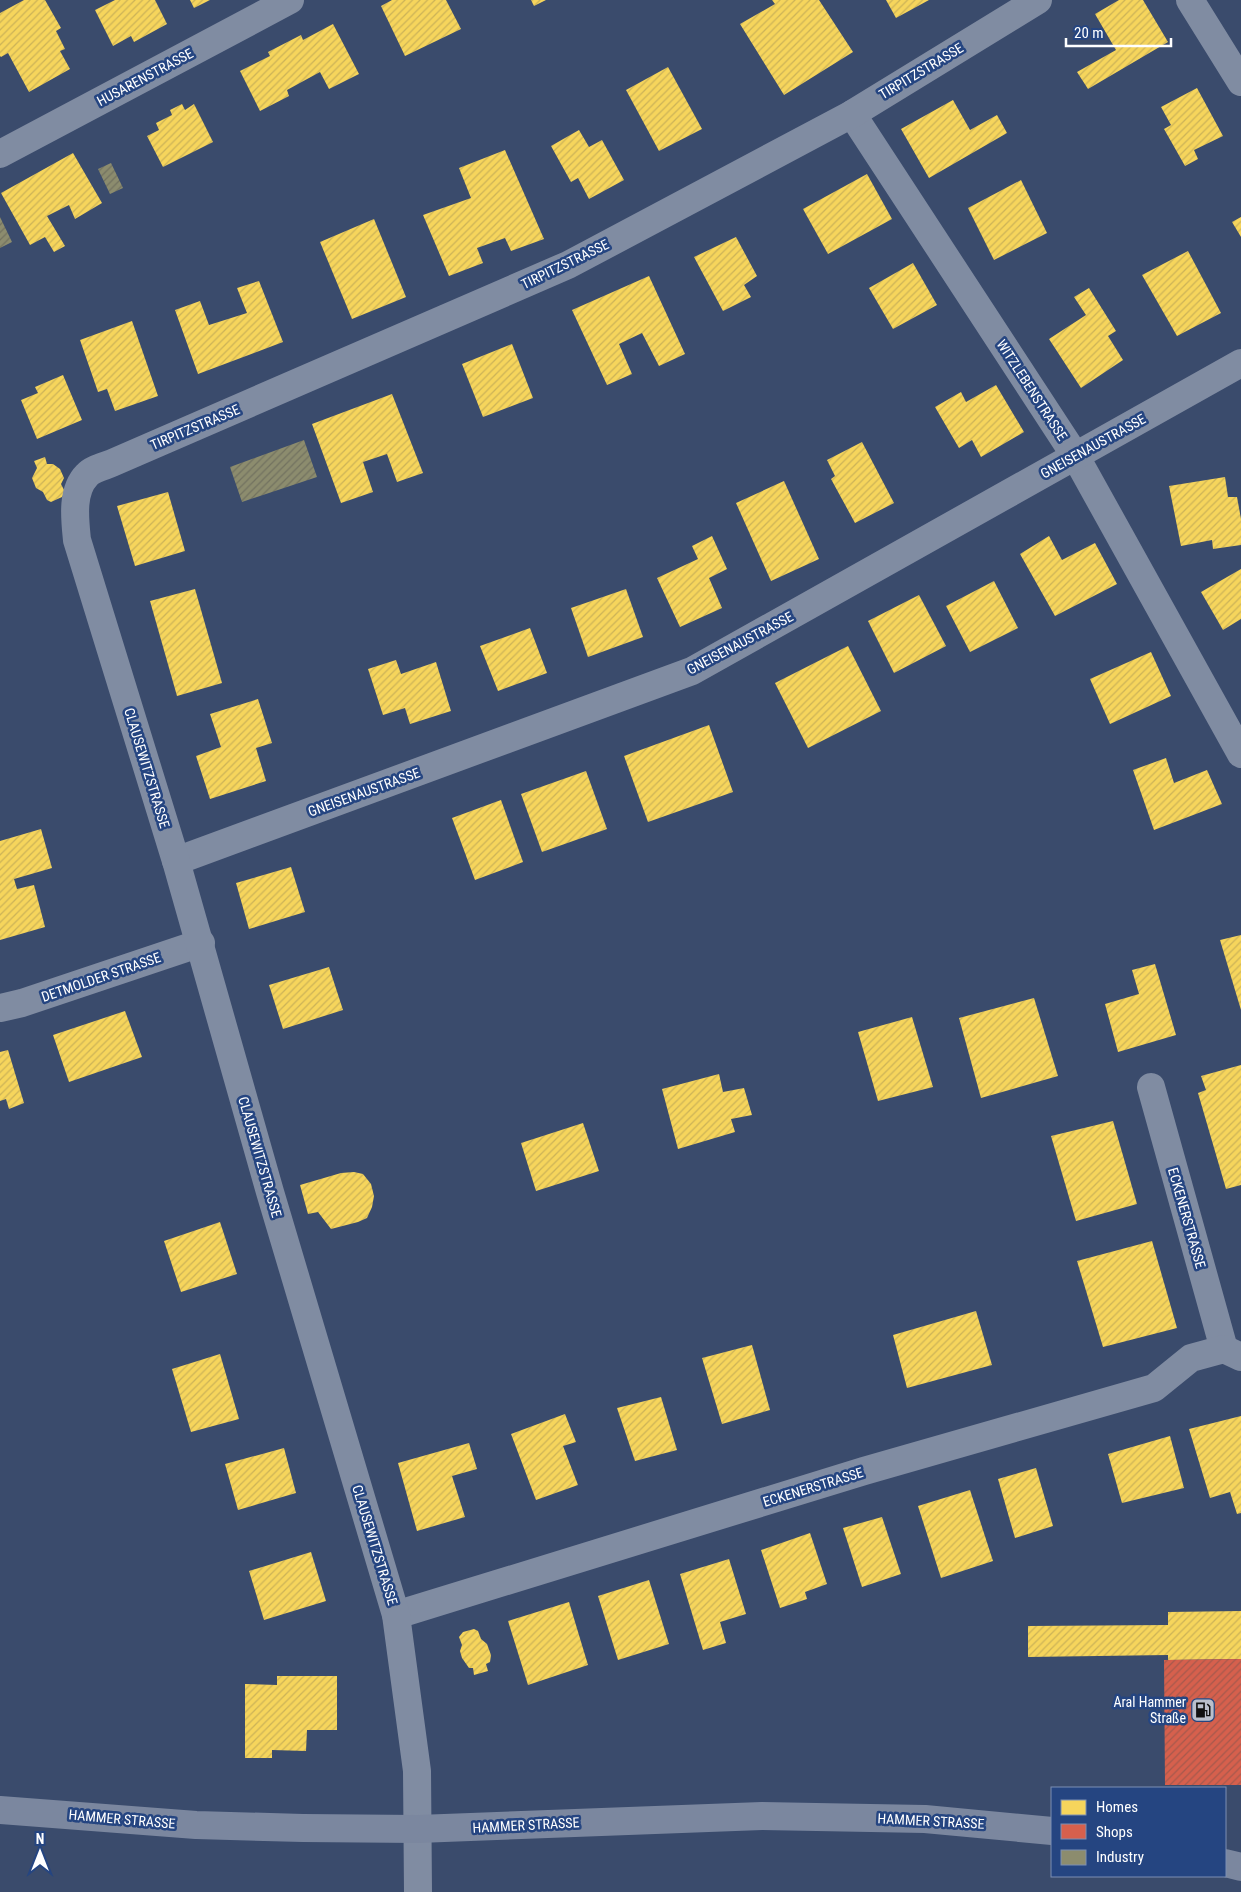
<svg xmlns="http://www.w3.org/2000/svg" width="1241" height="1892" font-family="'Roboto Condensed',sans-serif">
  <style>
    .homes { fill: url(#homes-hatch) }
    .shops { fill: url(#shops-hatch) }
    .industry { fill: url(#industry-hatch) }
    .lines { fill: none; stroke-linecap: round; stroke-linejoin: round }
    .minor { stroke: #808ca2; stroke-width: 28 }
    .secondary { stroke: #7b879f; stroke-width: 28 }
    .labels { text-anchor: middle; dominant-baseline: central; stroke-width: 5; stroke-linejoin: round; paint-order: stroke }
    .street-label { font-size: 14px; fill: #fff; stroke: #254581 }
    .poi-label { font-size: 14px; fill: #fff; stroke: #254581; text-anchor: end }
  </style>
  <defs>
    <pattern id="homes-hatch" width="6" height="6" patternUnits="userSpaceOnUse" patternTransform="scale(1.25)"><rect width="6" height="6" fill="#f6d55c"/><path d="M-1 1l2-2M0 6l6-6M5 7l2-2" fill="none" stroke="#ccb358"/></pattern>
    <pattern id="shops-hatch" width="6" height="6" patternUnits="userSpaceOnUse" patternTransform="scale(1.25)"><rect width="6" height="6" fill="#d6604d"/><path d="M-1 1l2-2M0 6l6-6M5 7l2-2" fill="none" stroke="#a6594d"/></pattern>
    <pattern id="industry-hatch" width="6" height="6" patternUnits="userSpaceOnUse" patternTransform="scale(1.25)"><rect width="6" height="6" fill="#8c8c6e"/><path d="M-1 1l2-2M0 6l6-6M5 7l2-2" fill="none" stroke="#727260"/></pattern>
  </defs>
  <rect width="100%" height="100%" fill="#3a4b6c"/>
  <g class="homes">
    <path d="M24 0H45L61 28 56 31 65 49 60 51 70 69 29 92 8 53 1 57 0 56V13Z"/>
    <path d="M115 0H155L167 24 134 42 131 36 113 46 95 10Z"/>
    <path d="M190 0H210L194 8Z"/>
    <path d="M392 0H446L461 29 405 56 381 6Z"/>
    <path d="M531 0H546L534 6Z"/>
    <path d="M772 0H819L853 52 784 95 740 24 775 4Z"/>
    <path d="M886 0H929L896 18Z"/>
    <path d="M1119 0H1143L1168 42 1088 89 1077 72 1116 50 1095 14Z"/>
    <path d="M333 24 359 74 329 89 320 72 287 90 289 96 260 111 240 71 270 56 268 52 301 35 303 40Z"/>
    <path d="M668 67 702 129 659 151 626 90Z"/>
    <path d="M1197 88 1223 136 1194 150 1198 159 1185 166 1164 129 1171 125 1161 107Z"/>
    <path d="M953 100 970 130 997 115 1007 133 929 178 901 129Z"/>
    <path d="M182 104 185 110 194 104 213 142 163 167 147 136 159 130 156 123 172 115 170 110Z"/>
    <path d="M579 130 589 147 602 140 624 180 589 199 578 178 571 182 551 146Z"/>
    <path d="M505 150 544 239 511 251 505 238 477 248 483 263 449 276 423 215 471 198 459 168Z"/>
    <path d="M73 153 102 203 75 219 69 205 47 216 65 246 54 252 45 237 30 245 1 193Z"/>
    <path d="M867 174 892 219 828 254 803 209Z"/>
    <path d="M1021 180 1047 233 994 260 968 208Z"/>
    <path d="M1241 217V237L1232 222Z"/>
    <path d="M374 219 406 297 352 319 320 242Z"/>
    <path d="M736 237 757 276 744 285 751 297 723 311 694 257Z"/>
    <path d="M1188 251 1221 313 1177 336 1142 275Z"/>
    <path d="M913 263 937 305 893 329 869 288Z"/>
    <path d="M649 276 685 354 659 366 642 333 619 344 632 374 607 385 572 310Z"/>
    <path d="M259 281 283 342 198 374 175 310 200 301 209 325 247 313 237 288Z"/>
    <path d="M1089 288 1116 331 1108 336 1123 360 1081 388 1049 339 1086 315 1074 297Z"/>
    <path d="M132 321 158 396 115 411 107 389 98 392 80 340Z"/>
    <path d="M512 344 533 398 483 417 462 364Z"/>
    <path d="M63 375 82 420 37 439 21 400 38 393 35 387Z"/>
    <path d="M996 385 1024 432 981 457 972 440 959 448 935 407 961 392 966 402Z"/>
    <path d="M392 394 423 473 397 482 387 454 363 462 373 492 341 503 312 424Z"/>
    <path d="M862 442 894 503 855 523 831 479 835 476 827 460Z"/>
    <path d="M45 457 47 464H53L60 469 64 478 61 484 65 492 62 497 51 502 47 500 43 492 36 488 32 478 37 468 34 461Z"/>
    <path d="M1225 477 1228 497H1237L1241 519V545L1213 549 1212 540 1181 546 1169 486Z"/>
    <path d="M784 481 819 559 771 581 736 503Z"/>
    <path d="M168 492 185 551 135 566 117 506Z"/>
    <path d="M712 536 727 569 709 578 722 608 680 627 657 578 698 559 692 546Z"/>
    <path d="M1049 536 1062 560 1095 543 1117 584 1055 616 1020 554Z"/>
    <path d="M1241 569V619L1223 630 1201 592Z"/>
    <path d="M994 581 1018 628 970 652 946 606Z"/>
    <path d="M195 589 222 683 177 696 150 601Z"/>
    <path d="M626 589 643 637 588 657 571 608Z"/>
    <path d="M919 595 946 646 894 673 868 621Z"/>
    <path d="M530 628 547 673 498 691 480 646Z"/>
    <path d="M848 646 881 711 808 748 775 683Z"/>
    <path d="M1151 652 1171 696 1110 724 1090 679Z"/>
    <path d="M396 660 401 674 436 662 451 711 410 724 405 708 383 715 368 669Z"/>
    <path d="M258 699 272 743 256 748 266 781 210 799 196 756 221 747 210 714Z"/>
    <path d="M709 725 733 792 648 822 624 756Z"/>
    <path d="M1166 758 1174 783 1207 770 1222 804 1154 830 1133 770Z"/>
    <path d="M586 771 607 829 542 852 521 794Z"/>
    <path d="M501 800 523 862 475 880 452 818Z"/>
    <path d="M41 829 52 868 14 879 17 889 34 885 45 927 0 940V841Z"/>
    <path d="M291 867 305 912 249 929 236 883Z"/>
    <path d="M1241 935V1010L1220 940Z"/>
    <path d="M1155 964 1176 1035 1118 1052 1105 1004 1139 994 1132 970Z"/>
    <path d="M329 967 343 1010 283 1029 269 985Z"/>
    <path d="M1034 998 1058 1076 981 1098 959 1018Z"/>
    <path d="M125 1011 142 1057 69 1082 53 1035Z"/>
    <path d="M912 1017 933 1087 878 1101 858 1032Z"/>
    <path d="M8 1050 24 1103 9 1109 6 1099 0 1101V1052Z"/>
    <path d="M1241 1065V1185L1226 1189 1198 1093 1206 1090 1201 1076Z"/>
    <path d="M719 1074 723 1092 744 1088 752 1115 731 1119 735 1132 678 1149 662 1089Z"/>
    <path d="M1113 1121 1137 1204 1076 1221 1051 1136Z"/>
    <path d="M583 1123 599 1171 536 1191 521 1143Z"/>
    <path d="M354 1172 363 1174 371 1184 374 1196 372 1207 367 1218 358 1222 331 1229 318 1212 308 1214 300 1185 341 1173Z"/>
    <path d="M220 1222 237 1274 181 1292 164 1241Z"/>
    <path d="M1152 1241 1177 1328 1103 1347 1077 1261Z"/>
    <path d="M976 1311 992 1365 907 1388 893 1335Z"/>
    <path d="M752 1345 770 1410 722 1424 702 1358Z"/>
    <path d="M220 1354 239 1419 191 1432 172 1369Z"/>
    <path d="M661 1397 677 1450 635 1461 617 1408Z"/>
    <path d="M565 1414 576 1442 563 1446 578 1485 536 1500 511 1434Z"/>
    <path d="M1241 1416V1513L1237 1514 1230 1492 1210 1498 1189 1429Z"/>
    <path d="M1170 1436 1184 1488 1122 1503 1108 1454Z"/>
    <path d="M469 1443 477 1469 452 1476 465 1517 417 1531 398 1463Z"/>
    <path d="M284 1448 296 1493 238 1510 225 1464Z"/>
    <path d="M1036 1468 1053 1526 1015 1538 998 1479Z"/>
    <path d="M970 1490 993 1561 941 1578 918 1506Z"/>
    <path d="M882 1517 901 1574 862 1587 843 1528Z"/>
    <path d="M810 1533 827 1584 805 1592 807 1599 780 1608 761 1550Z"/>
    <path d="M311 1552 326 1601 264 1620 249 1571Z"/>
    <path d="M729 1559 746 1614 720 1622 726 1643 703 1650 680 1574Z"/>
    <path d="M649 1580 669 1644 618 1660 598 1596Z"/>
    <path d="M569 1602 588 1665 528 1685 508 1621Z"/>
    <path d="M1241 1611V1659L1168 1660V1655L1028 1657V1626L1168 1625V1612Z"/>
    <path d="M474 1629 478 1631 481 1639 487 1644 491 1655 490 1662 486 1664 488 1671 474 1675 473 1668H469L462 1658 460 1651 462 1645 459 1637 463 1632Z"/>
    <path d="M277 1676H337V1730H307L306 1751 272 1750V1758H245V1684L277 1685Z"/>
  </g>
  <path class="shops" d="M1241 1659V1785H1165L1164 1660Z"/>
  <g class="industry">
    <path d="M111 163 123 188 110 194 98 169Z"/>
    <path d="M0 217 12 242 0 248Z"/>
    <path d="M304 440 317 477 242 502 230 467Z"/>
  </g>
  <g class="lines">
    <g class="minor">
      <path d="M1190 0 1241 82"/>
      <path d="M852 114 1076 457 1241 754"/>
      <path d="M0 154 290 0"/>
      <path d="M176 861 692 671 1241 363"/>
      <path d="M0 1008 22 1003 201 943"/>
      <path d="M1151 1087 1224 1349"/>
      <path d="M396 1615 864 1471 1154 1388 1191 1358 1224 1349 1241 1357"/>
      <path d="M418 1892 417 1771 396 1615 270 1192 176 861 77 540C75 520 71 491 87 475 92 469 105 466 112 463L568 265 852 114 1038 0"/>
    </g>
    <g class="secondary">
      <path d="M0 1810 196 1825 303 1828 418 1829 762 1816 925 1819 1052 1831"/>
      <path d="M1225 1863 1241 1867"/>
    </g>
  </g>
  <defs>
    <g id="fuel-square" transform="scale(1.25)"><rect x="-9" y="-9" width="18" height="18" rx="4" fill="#bac0cc" stroke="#254581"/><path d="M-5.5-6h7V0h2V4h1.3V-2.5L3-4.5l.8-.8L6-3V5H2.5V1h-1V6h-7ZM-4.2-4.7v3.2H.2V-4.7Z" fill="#111"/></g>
  </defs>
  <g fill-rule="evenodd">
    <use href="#fuel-square" x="1203" y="1710"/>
  </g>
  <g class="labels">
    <g class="street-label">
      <text transform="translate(921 71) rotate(-31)">TIRPITZSTRASSE</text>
      <text transform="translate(145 77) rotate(-28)">HUSARENSTRASSE</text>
      <text transform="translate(565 264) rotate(-26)">TIRPITZSTRASSE</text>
      <text transform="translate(1032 390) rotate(57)">WITZLEBENSTRASSE</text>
      <text transform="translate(195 427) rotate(-23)">TIRPITZSTRASSE</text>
      <text transform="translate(1093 446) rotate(-29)">GNEISENAUSTRASSE</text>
      <text transform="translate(740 643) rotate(-28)">GNEISENAUSTRASSE</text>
      <text transform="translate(147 768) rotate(73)">CLAUSEWITZSTRASSE</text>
      <text transform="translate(364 792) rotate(-20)">GNEISENAUSTRASSE</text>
      <text transform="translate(101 977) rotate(-19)">DETMOLDER STRASSE</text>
      <text transform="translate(260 1157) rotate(74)">CLAUSEWITZSTRASSE</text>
      <text transform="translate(1187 1218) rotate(74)">ECKENERSTRASSE</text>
      <text transform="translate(813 1487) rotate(-17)">ECKENERSTRASSE</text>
      <text transform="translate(375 1545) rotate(73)">CLAUSEWITZSTRASSE</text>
      <text transform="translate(122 1819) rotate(5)">HAMMER STRASSE</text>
      <text transform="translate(931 1821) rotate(3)">HAMMER STRASSE</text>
      <text transform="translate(526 1825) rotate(-3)">HAMMER STRASSE</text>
    </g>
    <g class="poi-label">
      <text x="1186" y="1702">Aral Hammer<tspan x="1186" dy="16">Straße</tspan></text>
    </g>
  </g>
  <rect x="1051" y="1787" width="175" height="90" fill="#254581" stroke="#7c8fb3"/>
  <rect x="1061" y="1800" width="25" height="15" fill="#f6d55c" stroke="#7c8fb3"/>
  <text x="1096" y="1812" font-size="15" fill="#ffffff">Homes</text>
  <rect x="1061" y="1824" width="25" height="15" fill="#d6604d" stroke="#7c8fb3"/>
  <text x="1096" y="1837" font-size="15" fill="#ffffff">Shops</text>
  <rect x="1061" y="1850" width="25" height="15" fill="#8c8c6e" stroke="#7c8fb3"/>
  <text x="1096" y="1862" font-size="15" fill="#ffffff">Industry</text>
  <g transform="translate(40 1852)" stroke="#254581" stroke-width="4" paint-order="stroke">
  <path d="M0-4L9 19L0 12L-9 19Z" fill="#ffffff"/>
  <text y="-8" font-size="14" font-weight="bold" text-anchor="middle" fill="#ffffff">N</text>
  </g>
  <path d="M1066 38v8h105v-8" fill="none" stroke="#ffffff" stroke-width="2.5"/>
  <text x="1074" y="38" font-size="15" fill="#ffffff" stroke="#254581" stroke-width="4" paint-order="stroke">20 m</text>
</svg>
